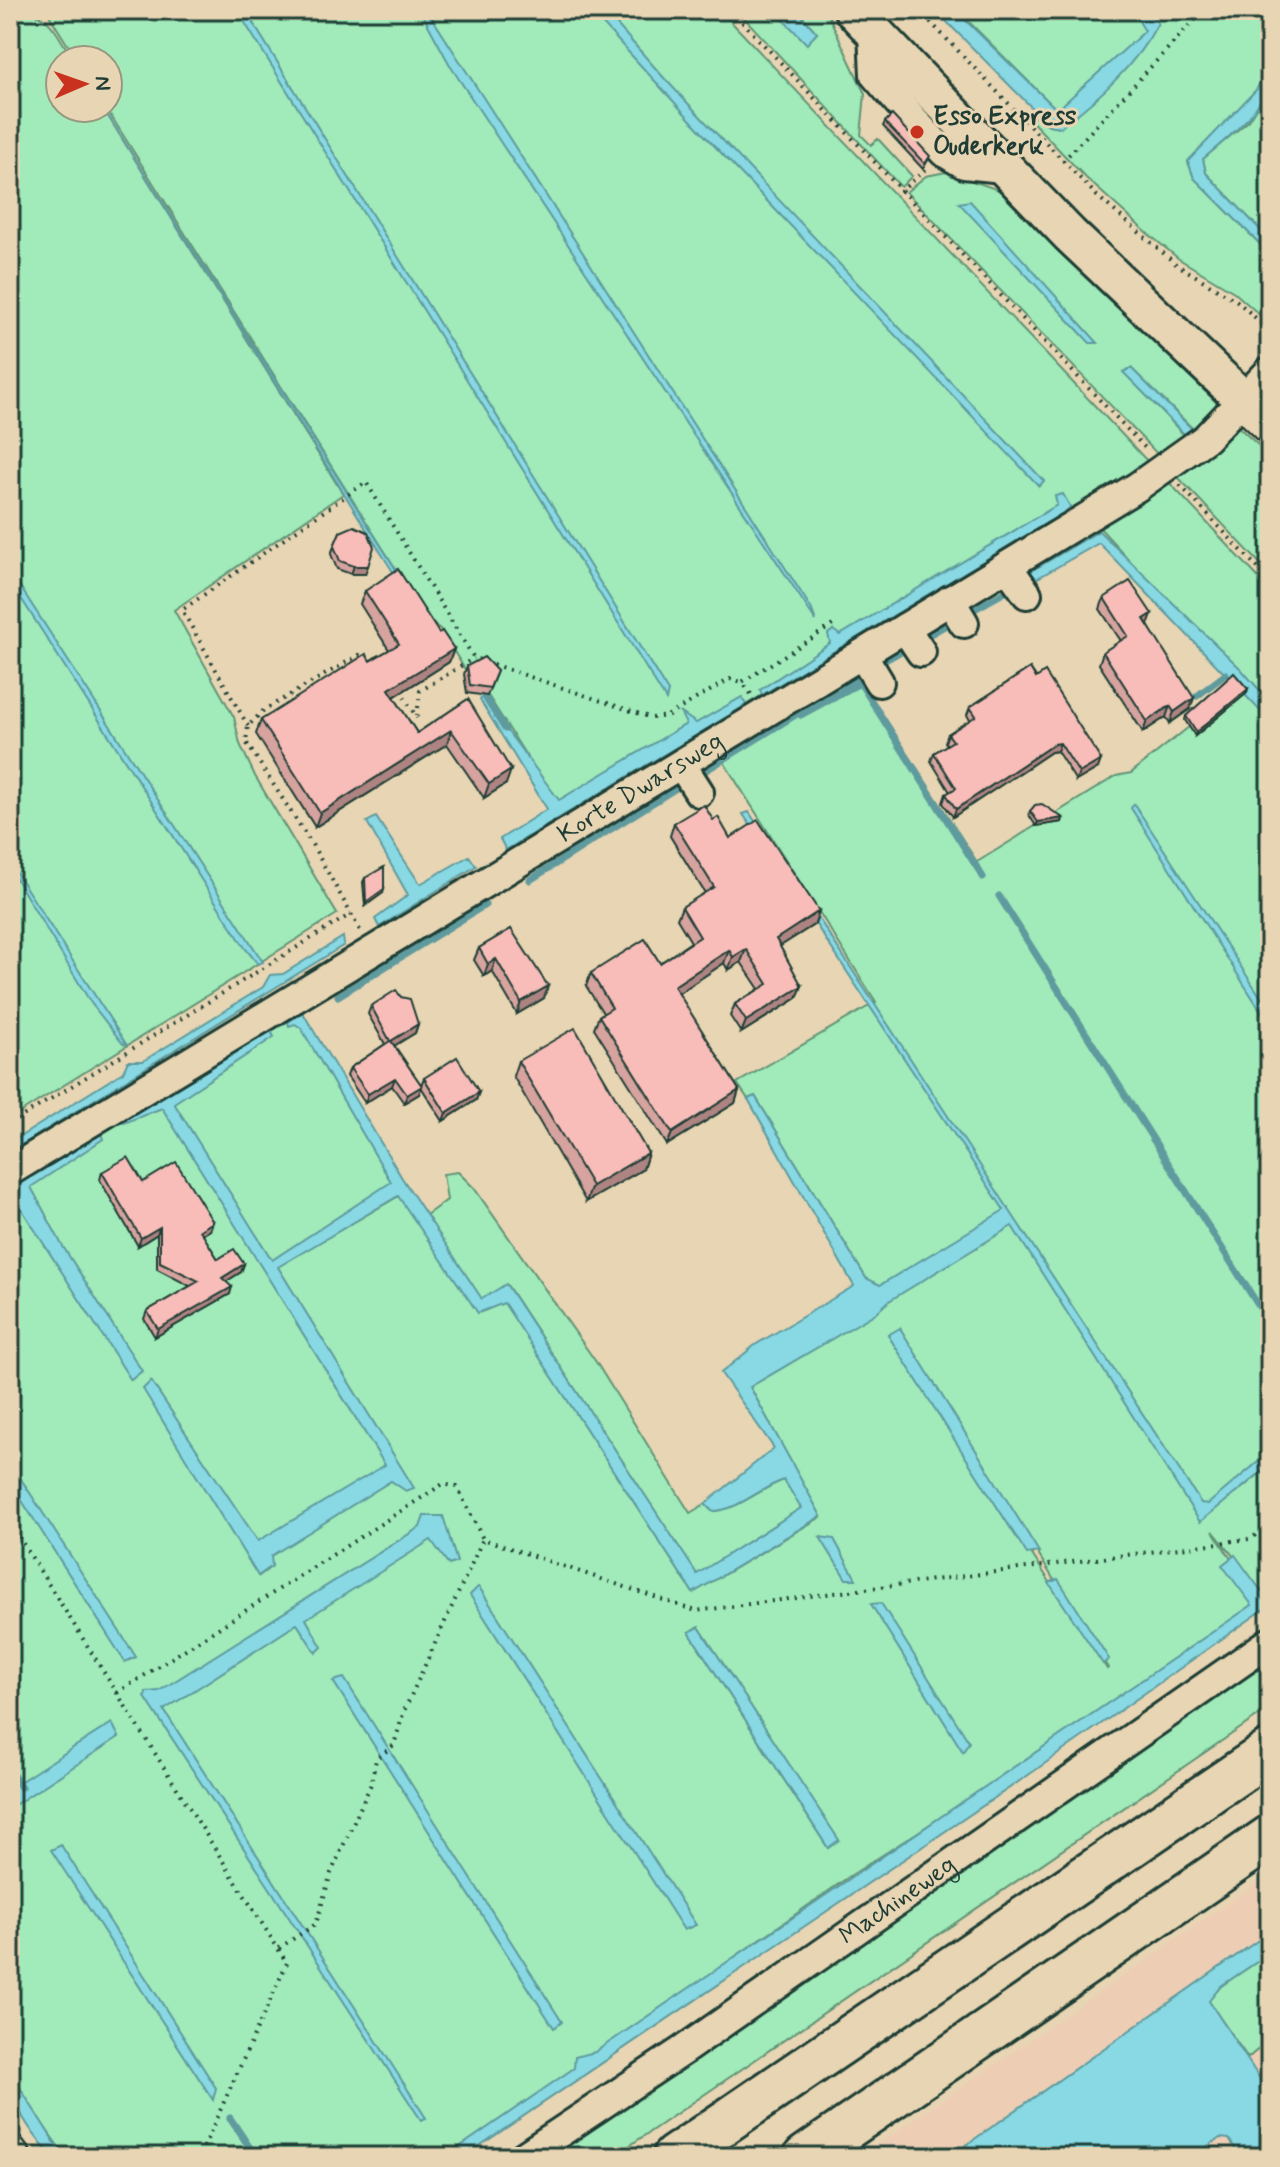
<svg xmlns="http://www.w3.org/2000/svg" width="1280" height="2167" font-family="Mynerve,sans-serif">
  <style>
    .built { fill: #edceb5 }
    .green { fill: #a1eab9; stroke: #609476; stroke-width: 2; fill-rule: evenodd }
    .water { fill: #88d9e4; stroke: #5e9b9e; stroke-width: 2 }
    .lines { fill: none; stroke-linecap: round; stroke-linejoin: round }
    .stream { stroke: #5e9b9e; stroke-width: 7 }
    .minor-casing { stroke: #1f3d34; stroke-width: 34 }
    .major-casing { stroke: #1f3d34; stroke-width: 42 }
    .highway-casing { stroke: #1f3d34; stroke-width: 48 }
    .path { stroke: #1f3d34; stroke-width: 4; stroke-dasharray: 2 6; stroke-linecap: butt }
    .minor { stroke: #e8d5b3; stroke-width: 28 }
    .major { stroke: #e8d5b3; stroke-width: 36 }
    .highway { stroke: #e8d5b3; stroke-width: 42 }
    .wall { fill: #d6a39f; stroke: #1f3d34; stroke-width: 2 }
    .shaded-wall { fill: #ae8482; stroke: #1f3d34; stroke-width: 2 }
    .building { fill: #f9bdb9; stroke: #1f3d34; stroke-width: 2 }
    .poi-dot { fill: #c8321e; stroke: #e8d5b3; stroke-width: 3 }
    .labels { text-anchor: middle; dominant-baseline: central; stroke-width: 6; stroke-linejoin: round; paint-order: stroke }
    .poi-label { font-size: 26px; font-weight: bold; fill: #1f3d34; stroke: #e8d5b3; text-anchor: start }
    .street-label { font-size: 26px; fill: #1f3d34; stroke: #e8d5b3 }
  </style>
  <rect width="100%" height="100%" fill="#e8d5b3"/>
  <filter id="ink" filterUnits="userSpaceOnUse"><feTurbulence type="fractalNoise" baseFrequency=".0125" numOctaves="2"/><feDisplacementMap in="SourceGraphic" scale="16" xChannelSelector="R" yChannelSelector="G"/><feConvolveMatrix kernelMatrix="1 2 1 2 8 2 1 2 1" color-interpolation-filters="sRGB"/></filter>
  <g filter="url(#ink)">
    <path class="built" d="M1270 1874V2157H858L954 2092Z"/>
    <g class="green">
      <path d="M10 10C50 10 54 29 73 60H60V108H103L343 494 174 610 234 717 240 744 255 776 337 914 10 1119Z"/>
      <path d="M46 10H720L1150 464 563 814 487 694 482 697 440 629 428 620 106 108 108 60H77Z"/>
      <path d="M737 10H774L807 43 817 33 797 10H826L865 94 861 135 871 145 878 139 912 176 901 187Z"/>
      <path d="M957 10H1270V63L1257 89 1188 162 1194 178 1270 254V324L1234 292 1179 259 1146 232 1086 178 1022 111 1049 125 1061 127 1142 35 1057 110Z"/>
      <path d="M1270 86V240L1206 173 1203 159 1247 122Z"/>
      <path d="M946 172 1002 191 1224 410 1163 460 906 192 926 176ZM1131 368 1193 429V430L1184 435 1124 372Z"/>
      <path d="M1233 422 1270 456V574L1177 476Z"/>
      <path d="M1167 480 1270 590V1462L1241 1489 1270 1465V1587L1263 1593 1213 1531 1263 1609 850 1876 719 1968 725 1980 462 2157H66L10 2079V1186L301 1009 392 1182 287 1261 399 1196 481 1312 504 1302 693 1593 821 1517 750 1387 866 1278 755 1096 748 1099 737 1083 876 1002 720 756 857 674 977 862 1116 776 1131 773 1243 684 1098 526ZM900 1329 1108 1668 1107 1669 888 1335ZM151 1381 272 1566 259 1576 144 1389ZM699 1627 838 1840 828 1848 689 1632Z"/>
      <path d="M458 1172 474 1188 596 1362 690 1513 705 1504 712 1511C738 1511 760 1488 784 1480L801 1508 697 1575 507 1285 482 1300 426 1215 447 1200 443 1174Z"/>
      <path d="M1270 1653V1708L1204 1753 613 2157H539Z"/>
      <path d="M1270 1953V2039L1248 2058 1208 2001 1221 1986Z"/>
    </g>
    <g class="water">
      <path d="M237 10H245L668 692 666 700Z"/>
      <path d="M420 10H427L811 608 816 621 451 67Z"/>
      <path d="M590 10H604L665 79 1044 481 1039 486 707 138Z"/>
      <path d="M774 10H797L817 33 807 44Z"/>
      <path d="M935 10H955L1057 110 1145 31 1132 10H1147L1158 23C1136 65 1099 98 1061 127L1049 125Z"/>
      <path d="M1270 63C1270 108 1235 131 1203 159L1206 173 1270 240V254L1194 178 1188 161 1257 89Z"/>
      <path d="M103 108 428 620 425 623Z"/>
      <path d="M970 201 1098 343H1090L959 203Z"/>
      <path d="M1131 368 1193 430 1185 435 1123 372Z"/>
      <path d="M1063 494 1071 508 762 695 760 690 830 643 828 634 833 630 840 635 1057 505 1055 496Z"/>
      <path d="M1099 531 1241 669 1270 702V721L1099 543 1029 583 1023 576Z"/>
      <path d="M10 571 263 962 258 964 245 948 10 581Z"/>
      <path d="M482 697 559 800 686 724 680 712 696 723 742 697 746 705 506 850 500 839 547 809 480 700Z"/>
      <path d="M1134 804 1270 1011V1025L1131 808Z"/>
      <path d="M749 812 1201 1503 1208 1504 1270 1452V1465L1200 1522 1012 1226 889 1301 876 1313 750 1387 821 1516 693 1593 504 1303 478 1313 398 1196 278 1267 414 1488 406 1491 391 1481 271 1556 272 1566 258 1576 143 1389 151 1381 258 1541 385 1465 162 1108 124 1123 120 1117 271 1031 274 1037 174 1103 272 1260 391 1182 301 1028 295 1024 289 1026 288 1022 303 1013 402 1178 482 1299 506 1284 697 1574 801 1508 784 1480C759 1488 738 1511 712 1511L705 1504 774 1448 721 1373 755 1345 854 1286 748 1099 755 1096 866 1278 880 1285 1004 1210 743 814Z"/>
      <path d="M376 817 420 884 469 856 476 866 379 927 375 919 408 895 367 822Z"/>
      <path d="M10 863 126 1044H123L91 1003 10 869Z"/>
      <path d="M343 937 344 945 10 1152V1143L123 1072 128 1061H143L263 987 270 975 283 974Z"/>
      <path d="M100 1129 103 1139 31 1187 62 1245 142 1371 131 1380 15 1199 10 1201V1186Z"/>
      <path d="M900 1328 1039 1552 1027 1554 888 1335Z"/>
      <path d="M10 1462 136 1657 125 1662 10 1482Z"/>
      <path d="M424 1516H443L457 1562 449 1565 431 1540 306 1619 322 1647 316 1653 297 1624 164 1710 426 2118 421 2120 145 1697 146 1692 159 1691 420 1527Z"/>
      <path d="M820 1537 834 1539 856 1579H846Z"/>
      <path d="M1235 1555 1262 1592 1270 1587V1605L1027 1776 463 2157H445L574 2068 575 2057 595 2052 1252 1605 1222 1565Z"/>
      <path d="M1058 1579 1109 1659 1103 1664 1049 1583Z"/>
      <path d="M478 1587H479L696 1925 684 1930 470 1595Z"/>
      <path d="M881 1603 969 1742 963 1752 871 1604Z"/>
      <path d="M699 1627 839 1840 828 1848 689 1632Z"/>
      <path d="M344 1678 562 2022 554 2028 333 1681Z"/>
      <path d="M112 1723 119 1737 10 1808V1788Z"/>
      <path d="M61 1845 216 2088 213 2100 51 1850Z"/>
      <path d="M1270 1932V1953L1221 1986 1209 2001 1270 2094V2157H1240L1229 2139 1220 2138 1191 2157H949Z"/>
      <path d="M10 2072 55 2143 71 2157H52C31 2132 10 2105 10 2072Z"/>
    </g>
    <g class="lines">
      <g class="stream">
        <path d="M966 614 1014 587"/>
        <path d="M920 640 955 620"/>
        <path d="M875 666 910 646"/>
        <path d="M483 694 505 729"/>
        <path d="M1197 696 1226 674"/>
        <path d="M801 715 860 683 983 877"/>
        <path d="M695 777 865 672"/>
        <path d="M530 880 684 783"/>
        <path d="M999 896 1270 1324"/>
        <path d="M338 996 485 905"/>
        <path d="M10 1771 21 1787"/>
        <path d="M230 2118 256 2157"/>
      </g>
      <g class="minor-casing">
        <g id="minor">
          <path d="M873 32 875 75 920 127 944 152 964 164 1003 168"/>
          <path d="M1007 566 1027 594"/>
          <path d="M950 600 964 623"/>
          <path d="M905 628 921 652"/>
          <path d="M862 654 879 682"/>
          <path d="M681 764 699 792"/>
          <path id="s1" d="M10 1171 1137 487 1206 438 1270 371"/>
          <path d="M10 2149 16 2157"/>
          <path id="s2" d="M523 2157 682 2051 1270 1642"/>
        </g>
      </g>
      <g class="major-casing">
        <path id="major" d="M853 10 1070 235 1270 425"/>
      </g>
      <g class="highway-casing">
        <g id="highway">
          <path d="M674 2157 1270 1751"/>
          <path d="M805 2157 1270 1837"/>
        </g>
      </g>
      <g class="path">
        <path d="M731 10 1147 450"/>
        <path d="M919 10 1097 196 1176 264 1237 301 1270 331"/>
        <path d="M1063 161 1204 10"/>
        <path d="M900 192 928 167"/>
        <path d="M1180 485 1270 581"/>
        <path d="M400 690 417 718"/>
        <path d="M751 694 742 682 836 623"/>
        <path d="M417 716 420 691 474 658"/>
        <path d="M248 726 182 610 366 482 474 658 652 718 667 716 730 679 742 682"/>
        <path d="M360 930 313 846 246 742 248 726 264 710 359 655 380 659"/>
        <path d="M10 1124 351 914"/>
        <path d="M10 1523 287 1963 199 2157"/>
        <path d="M117 1693 443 1484 457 1487 483 1539 696 1611 1249 1539 1270 1527"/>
        <path d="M279 1948 316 1924 331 1873 371 1784 376 1759 394 1745 404 1711 483 1539"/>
      </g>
      <use href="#minor" class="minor"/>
      <use href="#major" class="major"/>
      <use href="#highway" class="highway"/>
    </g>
    <g class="wall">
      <path d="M885 122 928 160 923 169 883 126Z"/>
      <path d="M340 532 365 574H351L337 569 331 554Z"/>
      <path d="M365 591 439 633 454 649 449 662 394 697 417 733 468 699 506 784 484 798 447 744 315 827 256 734 261 720 389 650 360 604Z"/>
      <path d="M1104 598 1148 625 1190 709 1170 723 1166 717 1143 732 1099 664 1103 652 1121 641 1100 609Z"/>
      <path d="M467 666 497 671 487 696 467 693 464 674Z"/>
      <path d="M1030 668 1098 768 1076 781 1057 751 1051 752 953 817 943 803 946 794 950 792 931 761 934 753 947 745 945 742 948 734 970 720 967 715 970 707Z"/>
      <path d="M1247 693 1195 736 1185 720 1186 716Z"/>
      <path d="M1030 811 1063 818 1062 822 1036 826 1029 815Z"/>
      <path d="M713 820 815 924 780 946 797 998 741 1033 730 1016 735 1004 759 989 741 962 728 970 724 963 678 993 739 1090 735 1103 667 1145 594 1028 599 1016 603 1013 586 986 591 973 660 963 691 942 677 919 682 907 705 893 670 836 674 823Z"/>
      <path d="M365 878 383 893 365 906 363 882Z"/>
      <path d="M511 929 544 998 517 1014 492 971 484 976 474 960 479 948Z"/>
      <path d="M371 1006 418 1024 415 1033 394 1045 421 1085 424 1078 479 1092 476 1100 443 1121 421 1087 419 1094 404 1103 392 1086 365 1103 347 1076 350 1068 385 1044 368 1014Z"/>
      <path d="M518 1061 648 1153 643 1169 586 1202 513 1076Z"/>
      <path d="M102 1172 143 1182 210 1230 202 1235 218 1259 244 1264 241 1272 226 1281 230 1294 155 1337 144 1319 147 1311 190 1286 157 1269V1234L138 1246 100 1180Z"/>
    </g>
    <g class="shaded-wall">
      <path d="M354 566H368L365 574H351Z"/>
      <path d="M1152 614 1148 625 1144 619Z"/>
      <path d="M454 649 449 662 384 703 389 689Z"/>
      <path d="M1248 689 1247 693 1195 736 1196 732Z"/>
      <path d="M1194 698 1190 709 1170 723 1174 712Z"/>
      <path d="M1170 706 1166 717 1143 732 1147 721Z"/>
      <path d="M451 730 447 744 315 827 320 813Z"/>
      <path d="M1060 743 1057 751 1051 752 953 817 956 809 1054 744Z"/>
      <path d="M1101 760 1098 768 1076 781 1079 773Z"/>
      <path d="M511 770 506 784 484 798 489 784Z"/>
      <path d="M1063 818 1062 822 1036 826 1038 822Z"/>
      <path d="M384 889 383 893 365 906 366 902Z"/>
      <path d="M819 911 815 924 771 952 776 939Z"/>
      <path d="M746 949 741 962 728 970 733 957Z"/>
      <path d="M729 950 724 963 670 999 674 986Z"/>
      <path d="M496 959 492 971 484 976 488 964Z"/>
      <path d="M548 986 544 998 517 1014 521 1002Z"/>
      <path d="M802 986 797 998 741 1033 746 1021Z"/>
      <path d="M418 1024 415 1033 389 1049 391 1041Z"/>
      <path d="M395 1078 392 1086 365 1103 368 1094Z"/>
      <path d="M422 1086 419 1094 404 1103 407 1095Z"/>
      <path d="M739 1090 735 1103 667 1145 672 1133Z"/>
      <path d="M479 1092 476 1100 443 1121 446 1113Z"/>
      <path d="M648 1153 643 1169 586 1202 592 1186Z"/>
      <path d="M213 1222 210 1230 197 1238 200 1230Z"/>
      <path d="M160 1227 157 1234 138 1246 141 1238Z"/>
      <path d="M244 1264 241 1272 219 1286 222 1278Z"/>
      <path d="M232 1287 230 1294 155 1337 158 1329Z"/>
    </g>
    <g class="building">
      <path d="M892 115 930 156 925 164 885 122Z"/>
      <path d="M354 526 368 532 374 547 368 566H354L340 561 334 546 340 532Z"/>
      <path d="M398 569 439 633 442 631 454 649 389 689 417 733 468 699 511 770 489 784 451 730 320 813 261 720 366 654 370 661 399 644 365 591Z"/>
      <path d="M1130 581 1152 614 1144 619 1194 698 1174 712 1170 706 1147 721 1103 652 1128 636 1104 598Z"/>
      <path d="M484 657 497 671 490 688 470 685 467 666Z"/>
      <path d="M1030 668 1036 678 1045 672 1101 760 1079 773 1060 743 1054 744 956 809 946 794 956 788 934 753 953 741 948 734 976 716 970 707Z"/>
      <path d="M1234 673 1248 689 1196 732 1186 716Z"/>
      <path d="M1042 804 1063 818 1038 822 1030 811 1035 805Z"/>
      <path d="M704 805 713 820 718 817 730 838 758 820 819 911 776 939 802 986 746 1021 735 1004 768 984 746 949 733 957 729 950 674 986 739 1090 672 1133 599 1016 612 1008 591 973 645 939 660 963 700 937 682 907 714 887 674 823Z"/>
      <path d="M384 867V889L366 902 365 878Z"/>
      <path d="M511 929 548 986 521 1002 496 959 488 964 479 948Z"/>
      <path d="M396 990 401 997 410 999 418 1024 391 1041 422 1086 407 1095 395 1078 368 1094 350 1068 390 1041 371 1006Z"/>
      <path d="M575 1028 648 1153 592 1186 518 1061Z"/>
      <path d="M457 1057 479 1092 446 1113 424 1078Z"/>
      <path d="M128 1157 143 1182 176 1162 213 1222 200 1230 218 1259 234 1249 244 1264 222 1278 232 1287 158 1329 147 1311 199 1281 160 1262V1227L141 1238 117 1198 102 1172Z"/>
      <path d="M1180 2150 1185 2157H1168Z"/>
    </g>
  </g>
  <circle class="poi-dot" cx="917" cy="132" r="8"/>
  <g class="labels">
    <g class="poi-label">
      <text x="933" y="117">Esso Express<tspan x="933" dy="30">Ouderkerk</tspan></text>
    </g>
    <g class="street-label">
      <text stroke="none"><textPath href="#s1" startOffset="738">Korte Dwarsweg</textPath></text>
      <text stroke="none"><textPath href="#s2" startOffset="454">Machineweg</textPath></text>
    </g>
  </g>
  <rect width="1280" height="2167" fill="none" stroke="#e8d5b3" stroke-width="40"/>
  <rect x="20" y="20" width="1240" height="2127" fill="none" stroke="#1f3d34" stroke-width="3" filter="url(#ink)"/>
  <g transform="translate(84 84) rotate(88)"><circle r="38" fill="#e8d5b3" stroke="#989880" stroke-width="2"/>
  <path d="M0-6L14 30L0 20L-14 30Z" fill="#c8321e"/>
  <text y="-12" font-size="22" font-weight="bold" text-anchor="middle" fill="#1f3d34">N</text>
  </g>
</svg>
